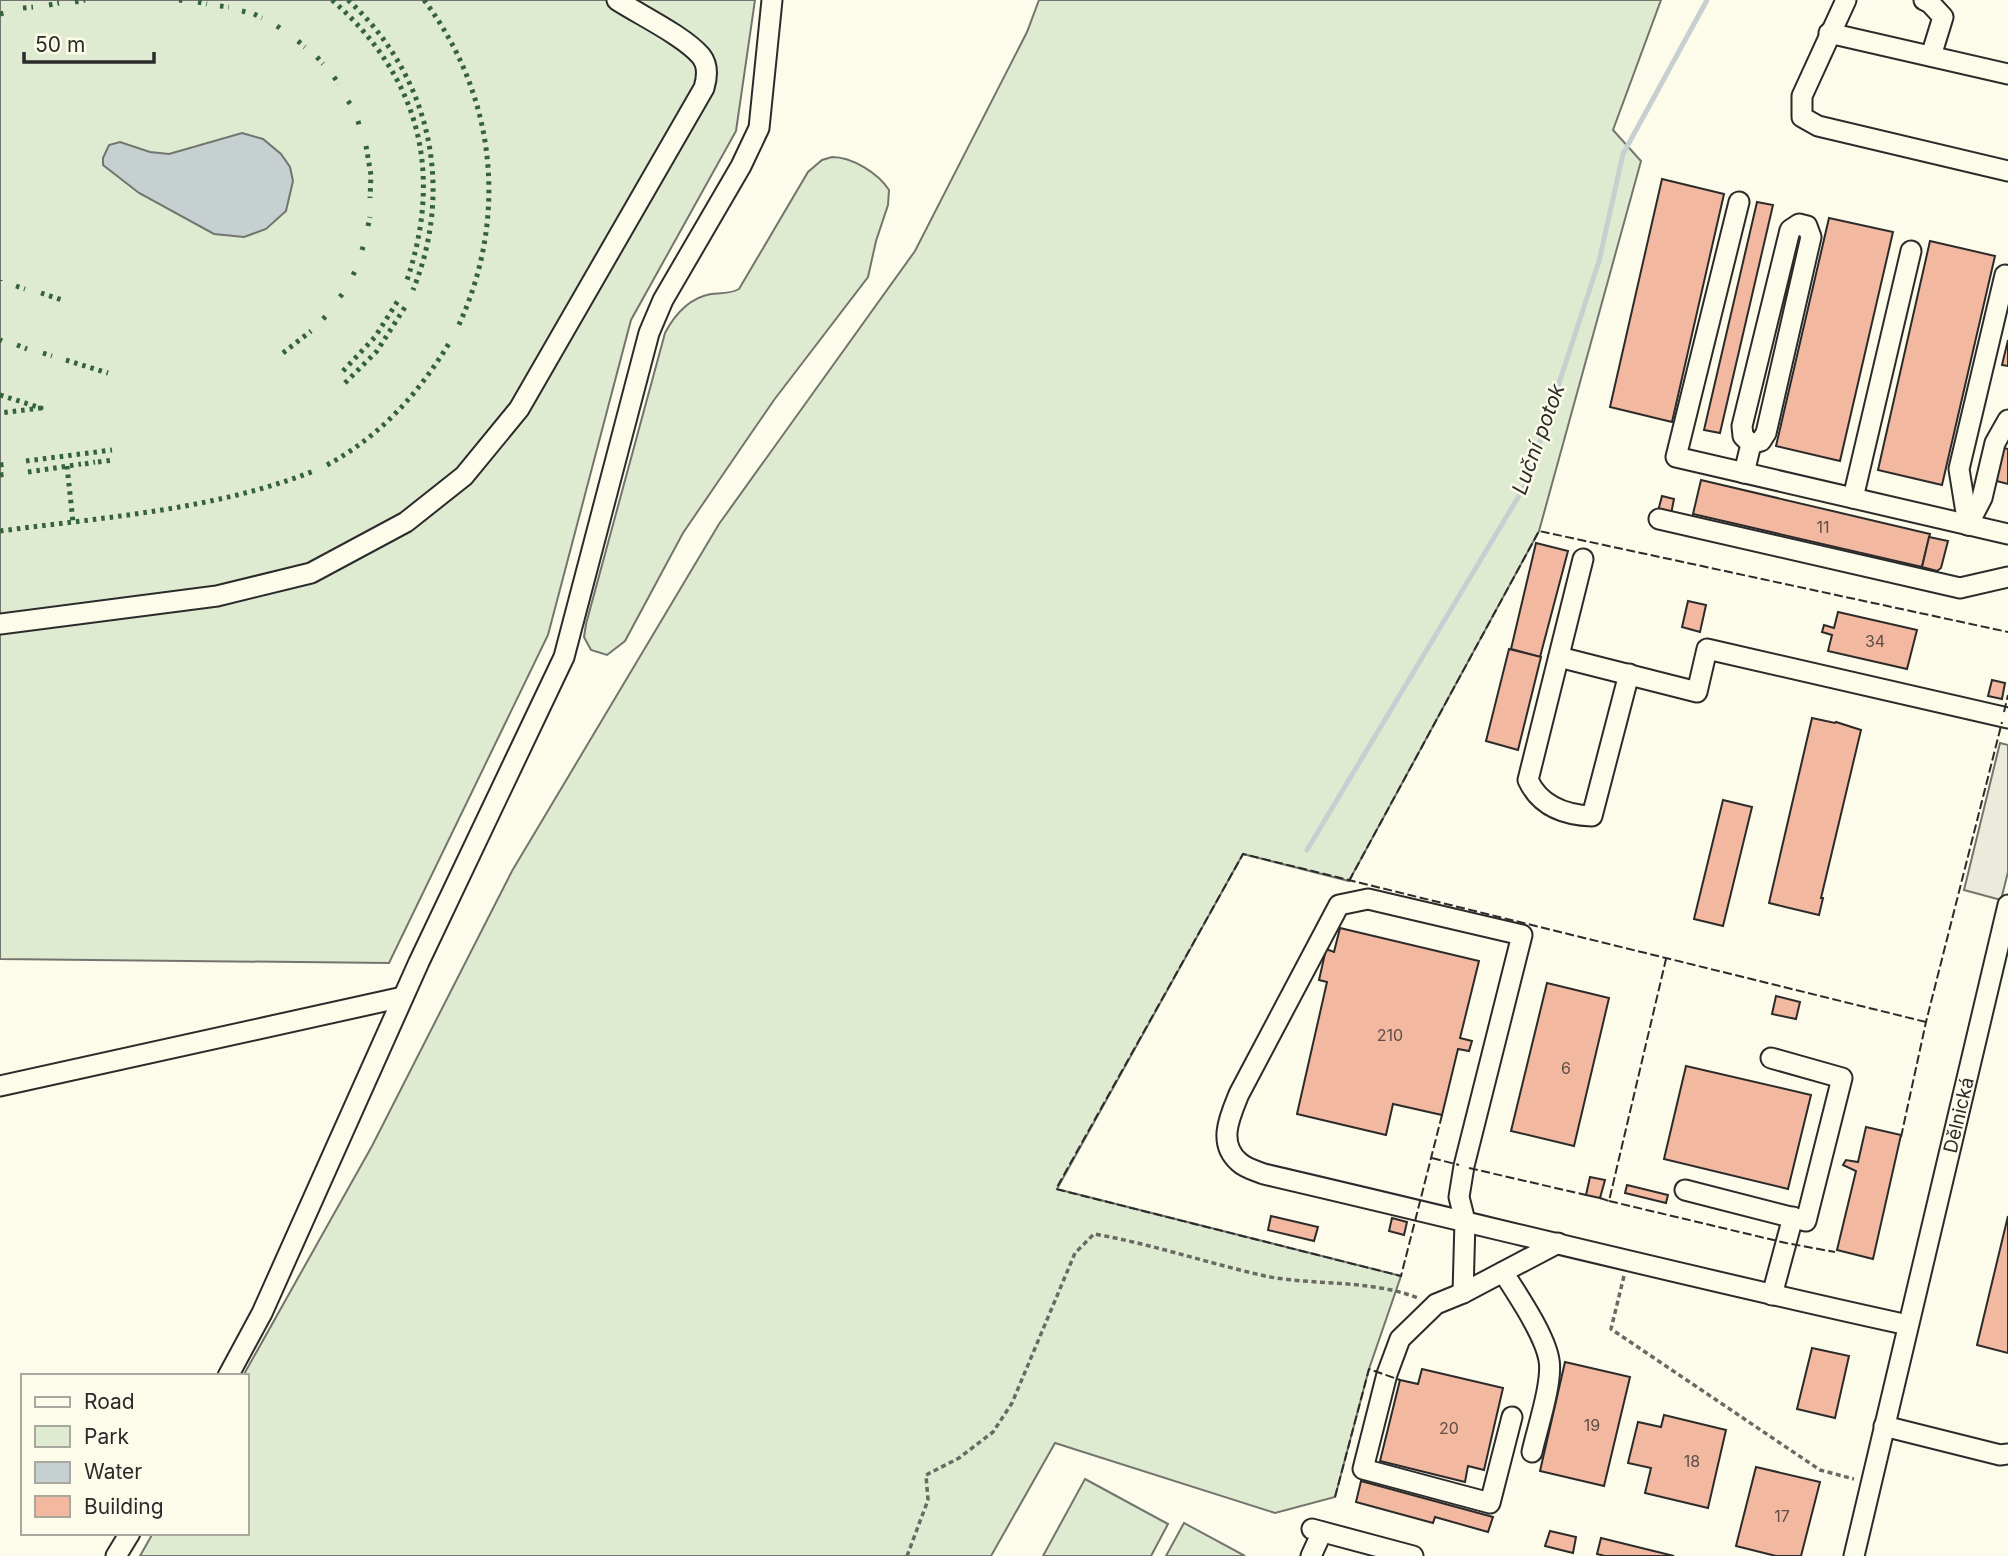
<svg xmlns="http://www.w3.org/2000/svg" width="2008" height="1556" font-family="Inter,sans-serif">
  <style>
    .green { fill: #deebd1; stroke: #74746e; stroke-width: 2 }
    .parking { fill: #eceadb; stroke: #74746e; stroke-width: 2 }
    .water { fill: #c7d0d0; stroke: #74746e; stroke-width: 2 }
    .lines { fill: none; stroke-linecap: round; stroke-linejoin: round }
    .stream { stroke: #c7d0d0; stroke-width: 5 }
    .building { fill: #f2b8a0; stroke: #2b2b2b; stroke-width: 2 }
    .minor-casing { stroke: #2b2b2b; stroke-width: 23 }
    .path { stroke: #6a6964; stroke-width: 3.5; stroke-dasharray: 5 3.5; stroke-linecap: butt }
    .minor { stroke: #fdfbea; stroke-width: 19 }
    .hedge { stroke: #34623c; stroke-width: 5; stroke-dasharray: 3.5 5; stroke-linecap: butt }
    .fence { stroke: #2b2b2b; stroke-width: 2; stroke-dasharray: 9 3.5; stroke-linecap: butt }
    .labels { text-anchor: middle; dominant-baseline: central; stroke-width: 5; stroke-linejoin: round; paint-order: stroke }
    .number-label { font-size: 16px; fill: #5d4e48 }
    .street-label { font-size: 19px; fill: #2b2b2b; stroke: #fdfbea }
    .water-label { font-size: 21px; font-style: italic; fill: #2b2b2b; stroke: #fdfbea }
  </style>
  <rect width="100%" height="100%" fill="#fdfbea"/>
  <g class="green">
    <path d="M0 0H755L736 131 631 320 548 635 389 963 0 959Z"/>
    <path d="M1039 0H1661L1613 130 1641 161 1539 531 1349 881 1243 854 1057 1189 1401 1276 1369 1369 1335 1497 1275 1513 1055 1443 991 1556H140L153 1533H247V1376H243L372 1146 512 871 719 524 915 251 1027 32Z"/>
    <path d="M832 157C852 157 878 173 889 190L888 205 876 241 868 277 774 400 741 448 683 533 625 641 607 655 591 650 584 637 586 624 665 333C675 314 689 298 711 294 721 293 730 294 739 289L808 172 822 160Z"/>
    <path d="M1085 1479 1168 1524 1151 1556H1043Z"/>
    <path d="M1184 1523 1245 1556H1166Z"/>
  </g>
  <path class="parking" d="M2000 743 2008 745V872L2001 900 1964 890Z"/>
  <path class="water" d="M242 133 263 139 281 154 290 167 293 181 286 211 266 229 244 237 214 234 139 193 103 165V158L109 145 120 142 150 152 169 154Z"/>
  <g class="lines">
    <path class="stream" d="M1307 850 1526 484 1599 261 1623 154 1707 0"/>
  </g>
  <g class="building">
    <path d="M1662 179 1724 194 1672 422 1610 407Z"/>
    <path d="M1757 202 1773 205 1720 433 1704 430Z"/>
    <path d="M1829 218 1893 232 1840 461 1776 446Z"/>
    <path d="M1930 241 1995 256 1942 485 1878 470Z"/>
    <path d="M2008 340V366L2002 365Z"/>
    <path d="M2000 447 2008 449V484L1993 480Z"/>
    <path d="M1701 480 1930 534 1922 567 1693 514Z"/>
    <path d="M1662 496 1674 499 1671 514 1658 511Z"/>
    <path d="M1929 537 1948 541 1941 568 1937 571 1922 567Z"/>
    <path d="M1536 543 1568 551 1540 657 1511 649Z"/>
    <path d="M1688 601 1706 605 1700 632 1682 627Z"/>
    <path d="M1838 612 1917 630 1907 669 1828 651 1832 635 1822 632 1824 625 1834 628Z"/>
    <path d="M1509 649 1541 657 1518 750 1486 741Z"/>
    <path d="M1992 680 2005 683 2002 699 1988 696Z"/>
    <path d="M1812 718 1835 723 1836 722 1861 730 1821 898H1823L1819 915 1769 903Z"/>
    <path d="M1723 800 1752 807 1723 926 1694 919Z"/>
    <path d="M1340 928 1479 961 1460 1038 1472 1041 1469 1051 1458 1049 1442 1115 1393 1104 1386 1135 1297 1114 1327 982 1319 980 1326 949 1334 952Z"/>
    <path d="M1547 983 1609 998 1574 1146 1511 1131Z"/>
    <path d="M1776 996 1800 1002 1796 1019 1772 1014Z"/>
    <path d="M1686 1066 1811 1095 1788 1189 1664 1159Z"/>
    <path d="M1866 1127 1901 1135 1873 1259 1837 1250 1856 1171 1843 1165 1846 1160 1858 1162Z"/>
    <path d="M1590 1177 1605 1180 1600 1198 1586 1195Z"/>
    <path d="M1627 1185 1668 1195 1666 1203 1625 1193Z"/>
    <path d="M1271 1216 1318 1227 1314 1241 1268 1230Z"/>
    <path d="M2008 1216V1353L1977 1345Z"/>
    <path d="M1392 1218 1407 1222 1404 1235 1389 1231Z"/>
    <path d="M1812 1348 1849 1356 1835 1418 1797 1409Z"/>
    <path d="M1565 1362 1630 1377 1604 1486 1540 1471Z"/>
    <path d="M1422 1369 1503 1388 1484 1470 1468 1466 1465 1482 1380 1461 1400 1380 1418 1384Z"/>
    <path d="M1664 1415 1726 1430 1708 1508 1645 1493 1651 1468 1628 1463 1638 1422 1661 1427Z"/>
    <path d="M1756 1467 1820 1482 1801 1556H1776L1736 1546Z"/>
    <path d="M1361 1481 1493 1517 1488 1532 1435 1517 1433 1523 1356 1502Z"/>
    <path d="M1550 1531 1576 1537 1573 1553 1545 1546Z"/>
    <path d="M1601 1538 1674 1556H1605L1597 1554Z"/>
  </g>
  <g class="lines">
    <g class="minor-casing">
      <g id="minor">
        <path d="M1846 0 1802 96V117L1818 126 2008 171"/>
        <path d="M1924 0 1930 3 1943 17 1931 56"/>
        <path d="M1829 33 2008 74"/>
        <path d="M1739 202 1676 457 2008 534"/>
        <path d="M1744 473 1751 444 1743 436 1742 426 1790 230 1799 224 1807 226 1811 237 1766 433 1761 441 1751 444"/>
        <path d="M1853 498 1911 251"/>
        <path d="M1659 519 1960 588 2008 577"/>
        <path d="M1968 525 1959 469 2005 275"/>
        <path d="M1968 525 1982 498 1995 443 2008 420"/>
        <path d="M1583 559 1528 780C1540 806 1565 815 1592 816L1629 674"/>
        <path d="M0 624 217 596 311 573 406 522 464 476 519 409 704 88C707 78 709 66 701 56 684 36 640 15 617 0"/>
        <path d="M1559 657 1697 692 1707 649 2008 718"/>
        <path d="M0 1086 403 997"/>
        <path d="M1685 1190 1806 1221 1842 1078 1771 1058"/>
        <path d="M1503 1272C1517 1294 1545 1335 1549 1360 1553 1382 1537 1429 1532 1452"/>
        <path d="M1463 1293 1465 1221 1459 1197 1464 1166 1522 935 1368 899 1339 905 1239 1094C1230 1116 1217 1143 1239 1162 1245 1168 1256 1171 1264 1174 1479 1224 1692 1278 1908 1325"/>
        <path d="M1772 1295 1793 1217"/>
        <path d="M228 1376 262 1313 419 962 564 657 649 333 663 300 741 166 759 128 772 0"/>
        <path d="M1512 1417 1490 1503 1363 1469 1387 1374 1400 1339 1436 1304 1463 1293 1558 1243"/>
        <path d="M1884 1426 2000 1455 2008 1454"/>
        <path d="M1312 1529 1413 1556"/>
        <path d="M116 1556 130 1533"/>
        <path d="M1311 1556 1322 1532"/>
        <path id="s1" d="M1854 1556 2008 905"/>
      </g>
    </g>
    <g class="path">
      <path d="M1624 1276 1611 1329 1820 1470 1854 1479"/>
      <path d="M907 1556 928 1500 926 1475 959 1458 993 1432 1012 1403 1075 1253 1094 1234C1152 1244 1207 1263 1265 1276 1316 1286 1369 1279 1418 1298"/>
    </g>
    <use href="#minor" class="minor"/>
    <g class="hedge">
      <path d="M179 0 187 1"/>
      <path d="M332 0C420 77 444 173 406 283"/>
      <path d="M348 0C430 75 455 187 413 290"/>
      <path d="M424 0C497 97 509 219 457 329"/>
      <path d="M75 2 85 0"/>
      <path d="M198 2 207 4"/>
      <path d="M49 5 59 3"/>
      <path d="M220 6 229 7"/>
      <path d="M23 8 33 7"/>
      <path d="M242 11 250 13"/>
      <path d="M0 14 8 12"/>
      <path d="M254 14 262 18"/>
      <path d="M277 26 281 29"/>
      <path d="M298 41 305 47"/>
      <path d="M317 57 323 64"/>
      <path d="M334 77 339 84"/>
      <path d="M348 101 351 105"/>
      <path d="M358 121 360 128"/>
      <path d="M366 146 371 175 370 198"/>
      <path d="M368 226 370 217"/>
      <path d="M362 250 364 244"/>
      <path d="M353 275 356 269"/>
      <path d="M0 280V281"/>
      <path d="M16 286 25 289"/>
      <path d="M41 293 65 301"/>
      <path d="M340 297 343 293"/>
      <path d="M323 319 327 315"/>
      <path d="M0 340 2 341"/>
      <path d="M17 345 27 349"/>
      <path d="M43 353 52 356"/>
      <path d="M283 353 311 331"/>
      <path d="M66 360 108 373"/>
      <path d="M343 371 375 337 399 299"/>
      <path d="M345 383 377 351 407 304"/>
      <path d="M0 395 41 408 0 413"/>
      <path d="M26 461 112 450"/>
      <path d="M98 462 113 460"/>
      <path d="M85 464 95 462"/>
      <path d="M0 465 8 464"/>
      <path d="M327 465C381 436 420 392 451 340"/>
      <path d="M67 466 73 522"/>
      <path d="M28 472 81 464"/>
      <path d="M0 475 8 474"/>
      <path d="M0 531C106 517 214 510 314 471"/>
    </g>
    <g class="fence">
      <path d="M2004 712 2008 695"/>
      <path d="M1349 881 1539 531 2008 632"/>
      <path d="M1442 1115 1401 1276 1056 1189 1243 854 1926 1022"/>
      <path d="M1901 1137 1926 1022 2002 722"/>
      <path d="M1432 1158 1459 1165"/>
      <path d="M1469 1168 1586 1195"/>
      <path d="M1600 1198 1609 1201 1666 959"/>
      <path d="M1609 1201 1786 1243 1835 1252"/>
      <path d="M1335 1497 1369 1369 1400 1380"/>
    </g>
  </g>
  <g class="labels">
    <g class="number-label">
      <text x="1823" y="527">11</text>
      <text x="1875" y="641">34</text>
      <text x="1390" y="1035">210</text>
      <text x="1566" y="1068">6</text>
      <text x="1592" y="1425">19</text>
      <text x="1449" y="1428">20</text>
      <text x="1692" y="1461">18</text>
      <text x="1782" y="1516">17</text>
    </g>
    <g class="street-label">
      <text stroke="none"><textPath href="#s1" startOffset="453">Dělnická</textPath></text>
    </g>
    <g class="water-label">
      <text transform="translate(1538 439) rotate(-70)">Luční potok</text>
    </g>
  </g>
  <rect x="21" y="1374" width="228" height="161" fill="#fdfbea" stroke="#a9a89e" stroke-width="2"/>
  <rect x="35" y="1397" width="35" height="10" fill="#fdfbea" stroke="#a9a89e" stroke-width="2"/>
  <text x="84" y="1409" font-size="21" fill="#2b2b2b">Road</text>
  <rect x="35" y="1426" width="35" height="21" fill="#deebd1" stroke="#a9a89e" stroke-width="2"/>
  <text x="84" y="1444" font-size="21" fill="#2b2b2b">Park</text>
  <rect x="35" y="1462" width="35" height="21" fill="#c7d0d0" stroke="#a9a89e" stroke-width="2"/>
  <text x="84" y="1479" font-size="21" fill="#2b2b2b">Water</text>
  <rect x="35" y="1496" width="35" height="21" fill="#f2b8a0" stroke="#a9a89e" stroke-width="2"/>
  <text x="84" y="1514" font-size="21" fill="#2b2b2b">Building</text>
  <path d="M24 52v10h130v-10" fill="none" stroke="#2b2b2b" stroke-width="3.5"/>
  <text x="35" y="52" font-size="21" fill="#2b2b2b" stroke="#fdfbea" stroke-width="5" paint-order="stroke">50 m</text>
</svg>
